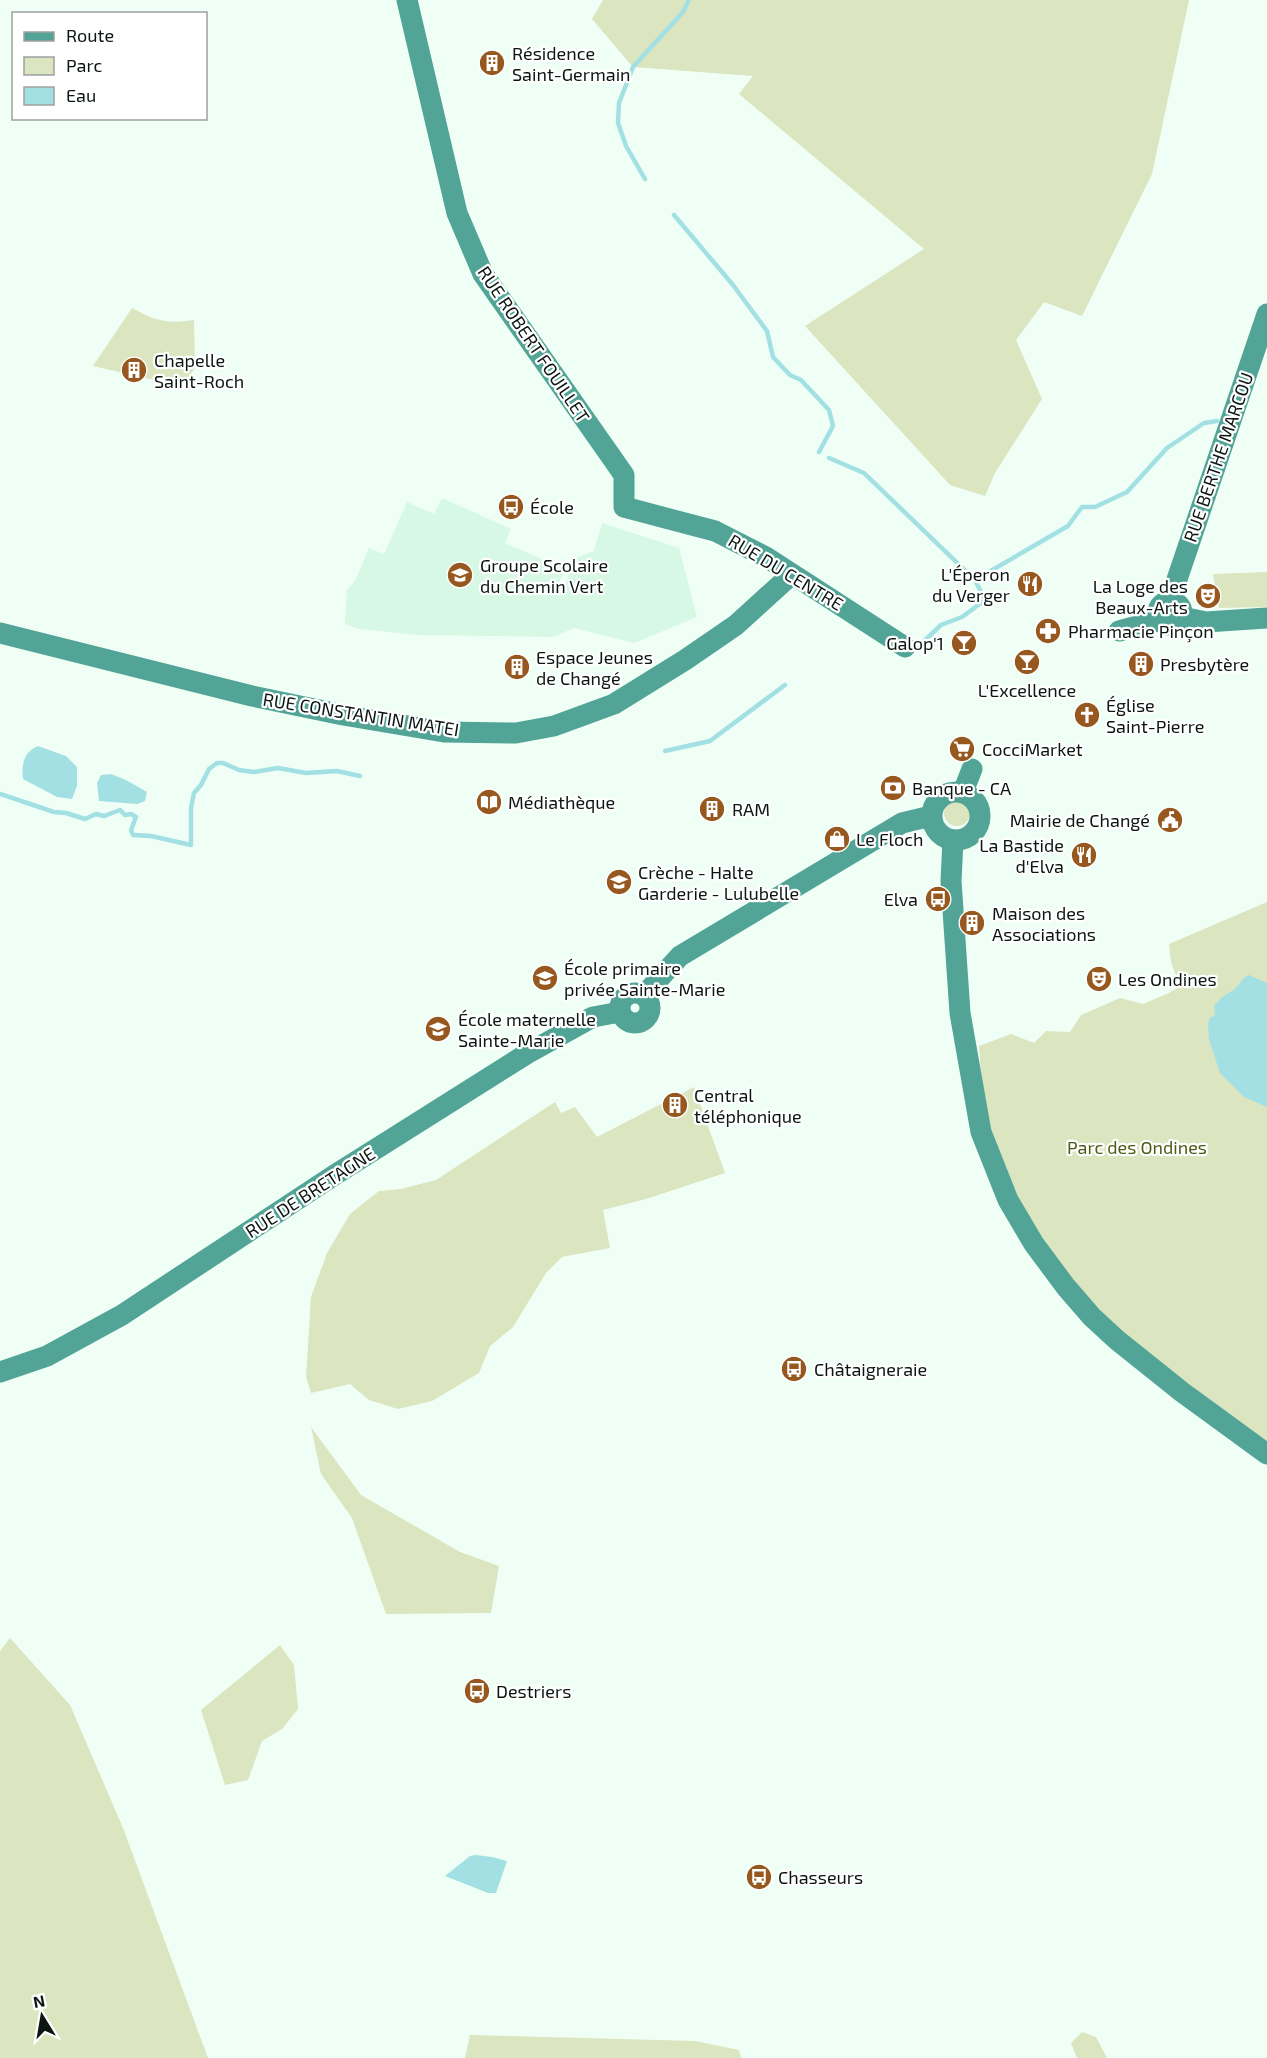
<svg xmlns="http://www.w3.org/2000/svg" width="1267" height="2058" font-family="'Exo 2',sans-serif">
  <style>
    .built { fill: #d6f8e5 }
    .green { fill: #dbe5bf }
    .water { fill: #a3e0e4 }
    .lines { fill: none; stroke-linecap: round; stroke-linejoin: round }
    .stream { stroke: #a3e0e4; stroke-width: 4.5 }
    .secondary { stroke: #52a496; stroke-width: 21 }
    .labels { text-anchor: middle; dominant-baseline: central; stroke-width: 4.5; stroke-linejoin: round; paint-order: stroke }
    .poi-label { font-size: 18px; fill: #0c1511; stroke: #fff; text-anchor: start }
    .street-label { font-size: 18px; fill: #0c1511; stroke: #fff }
    .park-label { font-size: 18px; fill: #4d5b17; stroke: #fff }
  </style>
  <rect width="100%" height="100%" fill="#effff6"/>
  <path class="built" d="M442 498 511 529 505 543 565 569 559 583 565 586 573 559 594 551 602 523 679 548 697 617 634 643 574 628 553 637 418 635 359 629 345 624 347 590 355 581 369 548 384 554 407 502 434 514Z"/>
  <g class="green">
    <path d="M603 0H1189L1152 174 1082 316 1044 302 1016 340 1042 399 995 473 985 496 950 485 805 326 924 249 739 94 753 76 633 67 592 19Z"/>
    <path d="M132 308C156 321 166 324 194 320L195 368 186 380 172 384 93 366Z"/>
    <path d="M1267 572V607L1219 608 1213 574Z"/>
    <circle cx="957" cy="813" r="13"/>
    <path d="M1267 902V1441L1120 1334 1035 1235 1017 1202 984 1118 979 1046 1011 1034 1034 1043 1046 1031 1070 1032 1081 1015 1120 998 1143 1004 1169 993 1180 986 1171 962 1169 944Z"/>
    <path d="M694 1087 725 1173 646 1199 603 1210 610 1248 562 1257 546 1273 513 1327 490 1346 479 1373 432 1401 398 1409 369 1400 350 1384 311 1393 306 1377 311 1297 327 1253 350 1214 379 1191 401 1189 436 1180 555 1102 561 1113 575 1107 597 1137Z"/>
    <path d="M311 1427 361 1495 460 1552 499 1566 491 1613 386 1614 352 1518 321 1474Z"/>
    <path d="M10 1638 70 1705 123 1828 208 2058H0V1651Z"/>
    <path d="M280 1645 294 1665 298 1709 282 1729 262 1741 248 1780 225 1785 201 1710Z"/>
    <path d="M1082 2032 1096 2037 1107 2058H1077L1071 2043Z"/>
    <path d="M470 2035 695 2041 739 2050 741 2058H465Z"/>
  </g>
  <g class="water">
    <path d="M38 746 66 756 77 767V786L72 799 57 797 23 779C21 764 24 752 38 746Z"/>
    <path d="M111 774 126 780 147 792 145 801 137 804 99 801 97 783 101 775Z"/>
    <path d="M1249 975 1267 983V1107L1244 1097 1220 1073 1209 1039 1208 1024 1210 1018 1215 1015 1214 1006 1222 997 1235 989 1244 978Z"/>
    <path d="M476 1855 492 1857 507 1861 496 1893H488L445 1876 470 1856Z"/>
  </g>
  <g class="lines">
    <g class="stream">
      <path d="M645 179 626 146 618 123 619 103 633 67 683 12 689 0"/>
      <path d="M674 215 733 285 767 331 773 357 790 375 801 380 829 410 833 426 819 452"/>
      <path d="M829 458 864 473 975 580"/>
      <path d="M921 644 941 625 962 617 985 600 975 580 1068 526 1082 507H1095L1127 492 1167 448 1204 423 1217 421"/>
      <path d="M665 751 710 741 785 685"/>
      <path d="M0 794 54 812 66 813 85 819 96 814 104 816 120 810 125 815 131 814 136 817 131 830 133 835 151 836 191 845V808L194 793 201 785 209 769 217 763H223L239 770 254 772 278 768 306 773 337 771 360 776"/>
    </g>
    <g class="secondary">
      <path d="M407 0 457 213 483 274 624 475V507L715 531 766 557 905 647"/>
      <path d="M1170 600 1267 314"/>
      <circle cx="1170" cy="613" r="12"/>
      <path d="M1182 617 1206 622 1267 618"/>
      <path d="M1119 631 1160 620"/>
      <path d="M0 633 252 696 343 715 444 732 516 733 554 726 614 704 685 660 736 625 791 575"/>
      <circle cx="956" cy="816" r="24"/>
      <path d="M963 792 972 769"/>
      <path d="M953 840 951 881 960 1013 981 1132 1008 1200 1034 1244 1066 1287 1092 1317 1117 1340 1182 1392 1267 1454"/>
      <circle cx="635" cy="1008" r="15"/>
      <path d="M644 995 680 956 902 823 931 816"/>
      <path d="M0 1372 47 1356 122 1315 333 1176 528 1053 593 1017 620 1012"/>
    </g>
  </g>
  <defs>
    <g id="building-disc" transform="scale(1.35)"><circle r="9.5" fill="#96581e" stroke="#fff"/><path d="M-4-6H4V6H1V3H-1V6H-4ZM-2.5-4.3h1.7v1.8h-1.7ZM.8-4.3h1.7v1.8H.8ZM-2.5-1h1.7V.8h-1.7ZM.8-1h1.7V.8H.8Z" fill="#fff"/></g>
    <g id="bus-disc" transform="scale(1.35)"><circle r="9.5" fill="#96581e" stroke="#fff"/><path d="M-5-6H5V4H4V6H2V4H-2V6H-4V4H-5ZM-3.5-4V0h7V-4ZM-3.5 1.2v1.5H-2V1.2ZM2 1.2v1.5H3.5V1.2Z" fill="#fff"/></g>
    <g id="school-disc" transform="scale(1.35)"><circle r="9.5" fill="#96581e" stroke="#fff"/><path d="M0-5L7-2L0 1L-7-2ZM-4 1L0 2.5L4 1V4Q0 6-4 4Z" fill="#fff"/></g>
    <g id="restaurant-disc" transform="scale(1.35)"><circle r="9.5" fill="#96581e" stroke="#fff"/><path d="M-5-6h1v4h1v-4h1v4h1v-4h1v5L-1.5 .5V6h-2V.5L-5-1ZM5-6V6H3V1.5H1.5Q1.5-4 5-6Z" fill="#fff"/></g>
    <g id="theatre-disc" transform="scale(1.35)"><circle r="9.5" fill="#96581e" stroke="#fff"/><path d="M-5-5.5Q0-4 5-5.5V0Q5 5 0 6Q-5 5-5 0ZM-3.3-2.5H-1v1.5H-3.3ZM1-2.5H3.3v1.5H1ZM-2.8 1Q0 5.5 2.8 1Z" fill="#fff"/></g>
    <g id="pharmacy-disc" transform="scale(1.35)"><circle r="9.5" fill="#96581e" stroke="#fff"/><path d="M-2-6h4v4h4v4h-4v4h-4v-4h-4v-4h4Z" fill="#fff"/></g>
    <g id="bar-disc" transform="scale(1.35)"><circle r="9.5" fill="#96581e" stroke="#fff"/><path d="M-6-5H6L.8 .8V4.5H3.5V6h-7V4.5H-.8V.8Z" fill="#fff"/></g>
    <g id="church-disc" transform="scale(1.35)"><circle r="9.5" fill="#96581e" stroke="#fff"/><path d="M-1.2-6h2.4v3.5h3.3v2.4h-3.3V6h-2.4V-.1h-3.3v-2.4h3.3Z" fill="#fff"/></g>
    <g id="supermarket-disc" transform="scale(1.35)"><circle r="9.5" fill="#96581e" stroke="#fff"/><path d="M-6-5.5h2.5l.6 2H6L4.5 2H-2.5L-4.4-4H-6ZM-1.5 3.2a1.3 1.3 0 1 0 .1 0ZM3 3.2a1.3 1.3 0 1 0 .1 0Z" fill="#fff"/></g>
    <g id="bank-disc" transform="scale(1.35)"><circle r="9.5" fill="#96581e" stroke="#fff"/><path d="M-6-4H6V4H-6ZM0-2.3a2.3 2.3 0 1 0 0 4.6a2.3 2.3 0 1 0 0-4.6Z" fill="#fff"/></g>
    <g id="library-disc" transform="scale(1.35)"><circle r="9.5" fill="#96581e" stroke="#fff"/><path d="M-6-4Q-3-5.5-.7-3.5V5Q-3 3-6 4ZM6-4Q3-5.5 .7-3.5V5Q3 3 6 4Z" fill="#fff"/></g>
    <g id="civic-disc" transform="scale(1.35)"><circle r="9.5" fill="#96581e" stroke="#fff"/><path d="M-.6-6.5H3V-4.5H.6V-3L4-1V1h2V6H-6V1h2V-1L-.6-3ZM-1.2 2.5V6h2.4V2.5Z" fill="#fff"/></g>
    <g id="shop-disc" transform="scale(1.35)"><circle r="9.5" fill="#96581e" stroke="#fff"/><path d="M-5-2.5h2.3a2.7 3.5 0 0 1 5.4 0H5L5.5 6h-11ZM-1.5-2.5h3a1.5 2.3 0 0 0-3 0Z" fill="#fff"/></g>
  </defs>
  <g fill-rule="evenodd">
    <use href="#building-disc" x="492" y="63"/>
    <use href="#building-disc" x="134" y="370"/>
    <use href="#bus-disc" x="511" y="507"/>
    <use href="#school-disc" x="460" y="575"/>
    <use href="#restaurant-disc" x="1030" y="584"/>
    <use href="#theatre-disc" x="1208" y="596"/>
    <use href="#pharmacy-disc" x="1048" y="631"/>
    <use href="#bar-disc" x="964" y="643"/>
    <use href="#bar-disc" x="1027" y="662"/>
    <use href="#building-disc" x="1141" y="664"/>
    <use href="#building-disc" x="517" y="667"/>
    <use href="#church-disc" x="1087" y="715"/>
    <use href="#supermarket-disc" x="962" y="749"/>
    <use href="#bank-disc" x="893" y="788"/>
    <use href="#library-disc" x="489" y="802"/>
    <use href="#building-disc" x="712" y="809"/>
    <use href="#civic-disc" x="1170" y="820"/>
    <use href="#shop-disc" x="837" y="839"/>
    <use href="#restaurant-disc" x="1084" y="855"/>
    <use href="#school-disc" x="619" y="882"/>
    <use href="#bus-disc" x="938" y="899"/>
    <use href="#building-disc" x="972" y="923"/>
    <use href="#school-disc" x="545" y="978"/>
    <use href="#theatre-disc" x="1099" y="979"/>
    <use href="#school-disc" x="438" y="1029"/>
    <use href="#building-disc" x="675" y="1105"/>
    <use href="#bus-disc" x="794" y="1369"/>
    <use href="#bus-disc" x="477" y="1691"/>
    <use href="#bus-disc" x="759" y="1877"/>
  </g>
  <g class="labels">
    <g class="poi-label">
      <text x="512" y="53">Résidence<tspan x="512" dy="21">Saint-Germain</tspan></text>
      <text x="154" y="360">Chapelle<tspan x="154" dy="21">Saint-Roch</tspan></text>
      <text x="530" y="507">École</text>
      <text x="480" y="565">Groupe Scolaire<tspan x="480" dy="21">du Chemin Vert</tspan></text>
      <text x="1010" y="574" text-anchor="end">L'Éperon<tspan x="1010" dy="21">du Verger</tspan></text>
      <text x="1188" y="586" text-anchor="end">La Loge des<tspan x="1188" dy="21">Beaux-Arts</tspan></text>
      <text x="1068" y="631">Pharmacie Pinçon</text>
      <text x="944" y="643" text-anchor="end">Galop'1</text>
      <text x="536" y="657">Espace Jeunes<tspan x="536" dy="21">de Changé</tspan></text>
      <text x="1160" y="664">Presbytère</text>
      <text x="1027" y="690" text-anchor="middle">L'Excellence</text>
      <text x="1106" y="705">Église<tspan x="1106" dy="21">Saint-Pierre</tspan></text>
      <text x="982" y="749">CocciMarket</text>
      <text x="912" y="788">Banque - CA</text>
      <text x="508" y="802">Médiathèque</text>
      <text x="732" y="809">RAM</text>
      <text x="1150" y="820" text-anchor="end">Mairie de Changé</text>
      <text x="856" y="839">Le Floch</text>
      <text x="1064" y="845" text-anchor="end">La Bastide<tspan x="1064" dy="21">d'Elva</tspan></text>
      <text x="638" y="872">Crèche - Halte<tspan x="638" dy="21">Garderie - Lulubelle</tspan></text>
      <text x="918" y="899" text-anchor="end">Elva</text>
      <text x="992" y="913">Maison des<tspan x="992" dy="21">Associations</tspan></text>
      <text x="564" y="968">École primaire<tspan x="564" dy="21">privée Sainte-Marie</tspan></text>
      <text x="1118" y="979">Les Ondines</text>
      <text x="458" y="1019">École maternelle<tspan x="458" dy="21">Sainte-Marie</tspan></text>
      <text x="694" y="1095">Central<tspan x="694" dy="21">téléphonique</tspan></text>
      <text x="814" y="1369">Châtaigneraie</text>
      <text x="496" y="1691">Destriers</text>
      <text x="778" y="1877">Chasseurs</text>
    </g>
    <g class="street-label">
      <text transform="translate(534 344) rotate(56)">RUE ROBERT FOUILLET</text>
      <text transform="translate(1218 457) rotate(-71)">RUE BERTHE MARCOU</text>
      <text transform="translate(786 572) rotate(31)">RUE DU CENTRE</text>
      <text transform="translate(361 714) rotate(9)">RUE CONSTANTIN MATEI</text>
      <text transform="translate(310 1192) rotate(-33)">RUE DE BRETAGNE</text>
    </g>
    <g class="park-label">
      <text x="1137" y="1147">Parc des Ondines</text>
    </g>
  </g>
  <rect x="12" y="12" width="195" height="108" fill="#ffffff" stroke="#9ea1a0" stroke-width="1.5"/>
  <rect x="24" y="32" width="30" height="9" fill="#52a496" stroke="#9ea1a0" stroke-width="1.5"/>
  <text x="66" y="42" font-size="18" fill="#0c1511">Route</text>
  <rect x="24" y="57" width="30" height="18" fill="#dbe5bf" stroke="#9ea1a0" stroke-width="1.5"/>
  <text x="66" y="72" font-size="18" fill="#0c1511">Parc</text>
  <rect x="24" y="87" width="30" height="18" fill="#a3e0e4" stroke="#9ea1a0" stroke-width="1.5"/>
  <text x="66" y="102" font-size="18" fill="#0c1511">Eau</text>
  <g transform="translate(42 2016) rotate(349)" stroke="#ffffff" stroke-width="4.5" paint-order="stroke">
  <path d="M0-4.5L10 22L0 15L-10 22Z" fill="#0c1511"/>
  <text y="-9" font-size="16" font-weight="bold" text-anchor="middle" fill="#0c1511">N</text>
  </g>
</svg>
